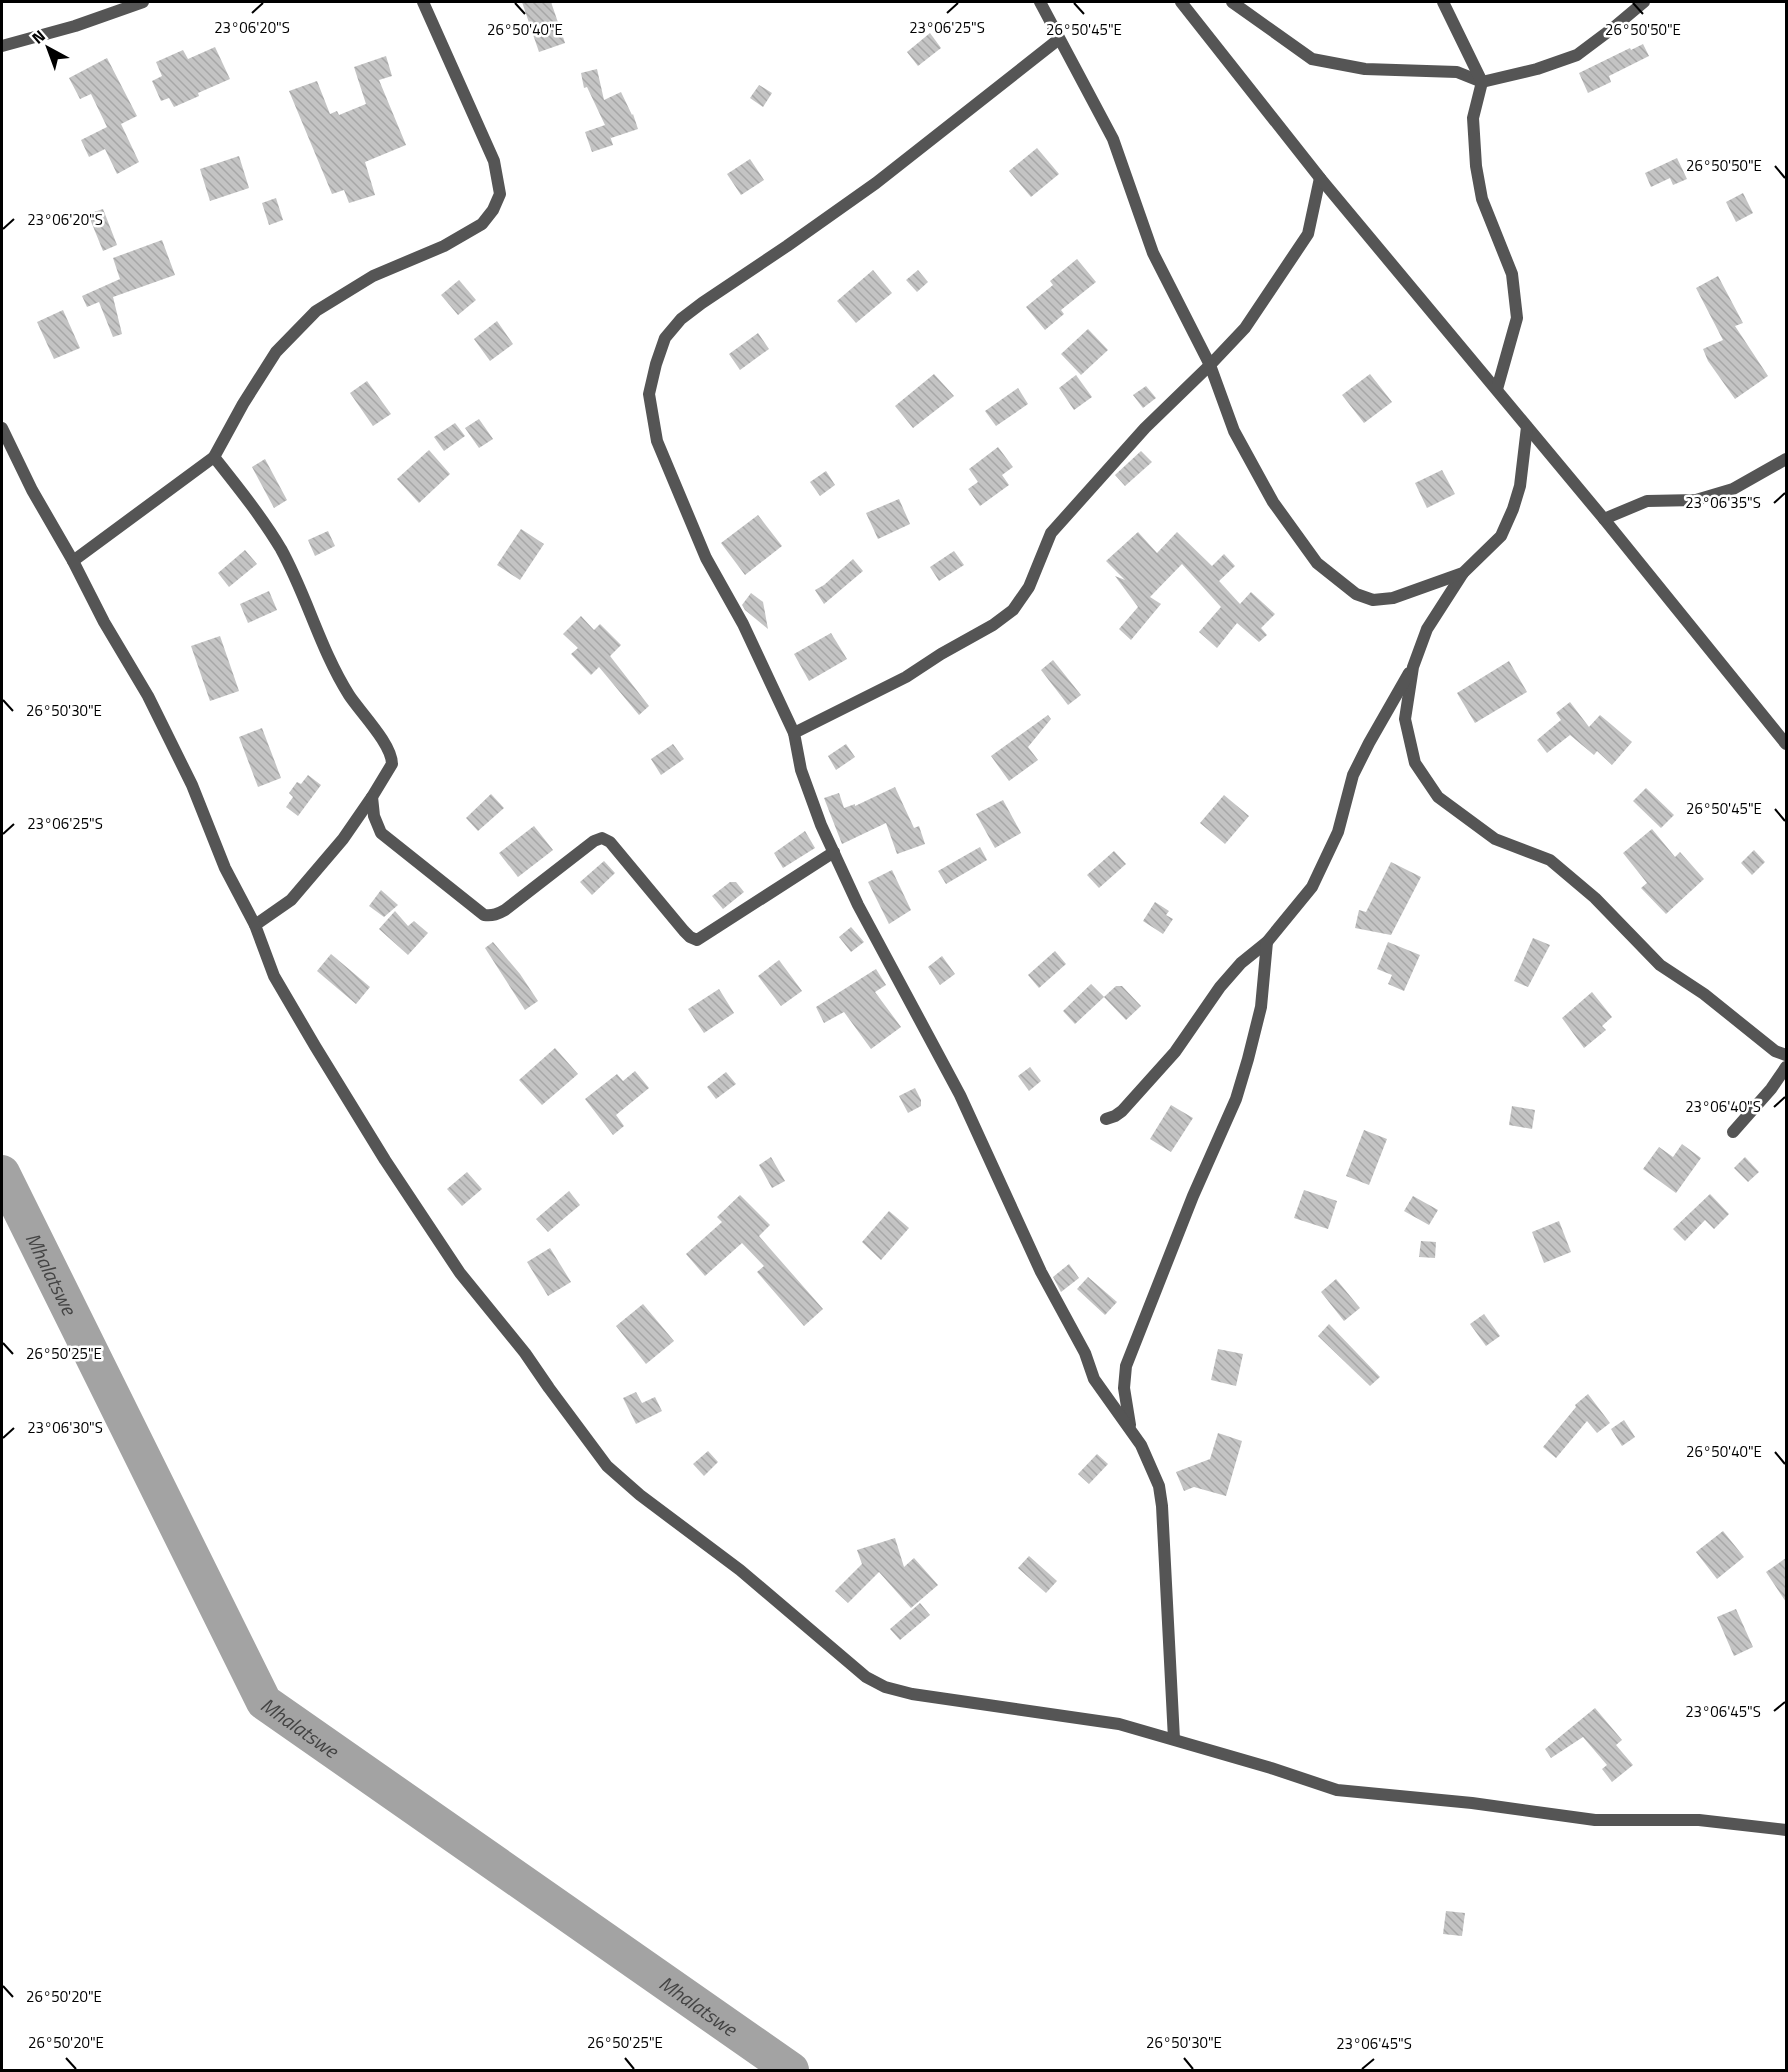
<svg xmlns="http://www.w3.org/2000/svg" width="1788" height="2072" font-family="'Titillium Web',sans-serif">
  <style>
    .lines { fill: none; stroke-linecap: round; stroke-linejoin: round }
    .river { stroke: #a3a3a3; stroke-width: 36 }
    .building { fill: url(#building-back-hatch) }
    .minor { stroke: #555; stroke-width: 12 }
    .ticks { fill: none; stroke: #000; stroke-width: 2 }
    .labels { text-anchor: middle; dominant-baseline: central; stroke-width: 5; stroke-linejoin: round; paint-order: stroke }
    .water-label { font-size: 20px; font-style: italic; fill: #444; stroke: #fff }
    .ticks-label { font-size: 15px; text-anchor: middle; fill: #000; stroke: #fff; stroke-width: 5; stroke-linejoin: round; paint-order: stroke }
  </style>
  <defs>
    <pattern id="building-back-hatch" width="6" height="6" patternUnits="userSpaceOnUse" patternTransform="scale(1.5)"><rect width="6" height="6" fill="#c4c4c4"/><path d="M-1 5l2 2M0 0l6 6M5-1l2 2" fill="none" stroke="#a7a7a7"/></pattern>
  </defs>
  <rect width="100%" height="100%" fill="#fff"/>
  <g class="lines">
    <path class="river" id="s1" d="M2 1173 264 1702 791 2070"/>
  </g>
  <g class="building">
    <path d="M522 2H551L565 43 539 52Z"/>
    <path d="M930 33 941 48 918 66 907 52Z"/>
    <path d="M1643 44 1649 56 1609 76 1611 82 1588 93 1579 73 1630 48 1631 50Z"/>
    <path d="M215 47 230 79 198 93 199 96 174 107 169 98 161 101 152 81 162 76 156 62 183 50 188 59Z"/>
    <path d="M386 56 392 76 379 80 406 145 365 162 375 195 349 203 344 190 332 194 289 91 317 81 330 114 337 111 339 115 366 104 354 67Z"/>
    <path d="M107 58 137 116 121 124 139 162 117 174 105 149 89 157 81 140 107 127 91 94 80 99 69 78Z"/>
    <path d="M597 69 604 100 621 92 632 115 633 114 638 129 611 138 610 136 613 145 592 152 585 132 605 125 587 87 584 88 581 73Z"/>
    <path d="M759 85 772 93 763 107 750 98Z"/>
    <path d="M1037 148 1059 174 1031 197 1009 171Z"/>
    <path d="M239 156 249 188 210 201 200 169Z"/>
    <path d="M1677 158 1687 179 1673 185 1670 178 1651 187 1645 173Z"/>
    <path d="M750 159 764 180 741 195 727 174Z"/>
    <path d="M1743 193 1753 213 1736 222 1726 202Z"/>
    <path d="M276 198 283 220 269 225 262 203Z"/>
    <path d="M103 209 117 245 103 251 88 214Z"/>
    <path d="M162 240 175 275 113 297 122 334 113 337 99 302 87 307 82 296 120 279 113 258Z"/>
    <path d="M1077 259 1096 282 1061 310 1064 314 1045 330 1026 307 1053 285 1050 281Z"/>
    <path d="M873 270 892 293 856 323 837 301Z"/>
    <path d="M918 270 928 282 917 292 906 280Z"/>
    <path d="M1718 276 1743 323 1735 326 1768 376 1735 399 1708 361 1703 349 1723 340 1696 288Z"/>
    <path d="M459 280 476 300 458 315 441 295Z"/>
    <path d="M63 310 80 348 54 359 37 322Z"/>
    <path d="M497 321 513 344 490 361 474 339Z"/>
    <path d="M1088 329 1108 350 1081 375 1061 354Z"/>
    <path d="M758 333 769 349 740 370 729 354Z"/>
    <path d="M934 374 954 396 913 428 895 406Z"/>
    <path d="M1370 374 1392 402 1364 423 1342 395Z"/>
    <path d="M1076 375 1092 397 1074 410 1059 388Z"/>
    <path d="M367 381 391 414 373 426 350 393Z"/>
    <path d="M1146 386 1156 398 1143 408 1133 395Z"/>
    <path d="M1018 388 1028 404 996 426 985 411Z"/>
    <path d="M479 419 493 439 479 448 465 428Z"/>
    <path d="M455 423 465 436 444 451 434 437Z"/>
    <path d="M998 447 1013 467 1002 475 1009 485 980 506 968 489 978 482 969 469Z"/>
    <path d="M429 450 450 474 419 503 397 479Z"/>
    <path d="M1141 451 1152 462 1125 486 1115 475Z"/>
    <path d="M265 459 287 500 274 508 252 467Z"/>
    <path d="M1442 470 1455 494 1427 508 1415 483Z"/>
    <path d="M826 471 835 485 820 496 810 482Z"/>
    <path d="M899 499 910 524 878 539 866 513Z"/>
    <path d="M758 515 782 546 745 575 721 543Z"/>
    <path d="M521 529 544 544 520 580 497 565Z"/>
    <path d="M328 531 335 546 315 556 308 540Z"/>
    <path d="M1138 532 1157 553 1177 532 1212 566 1224 554 1235 566 1219 581 1240 604 1251 592 1275 614 1261 628 1267 635 1259 642 1237 623 1217 648 1199 632 1221 607 1182 564 1150 597 1161 604 1131 640 1119 629 1138 607 1115 576 1125 580 1106 561Z"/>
    <path d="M245 550 257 564 229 587 218 573Z"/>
    <path d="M954 551 964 565 939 581 930 567Z"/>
    <path d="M853 559 863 571 824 604 815 590 824 585Z"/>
    <path d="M269 591 277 610 248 623 240 604Z"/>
    <path d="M751 593 763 602 768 629 745 610 742 605Z"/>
    <path d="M581 616 594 630 600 624 621 645 610 656 649 706 639 715 599 667 591 675 571 654 578 648 563 634Z"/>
    <path d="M831 633 847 659 809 681 794 654Z"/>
    <path d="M220 636 239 691 210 701 191 646Z"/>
    <path d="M1053 660 1081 695 1068 705 1041 670Z"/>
    <path d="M1509 661 1527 692 1475 723 1457 693Z"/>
    <path d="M1570 702 1589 727 1600 715 1632 742 1612 765 1597 751 1594 755 1570 735 1547 753 1537 740 1561 720 1556 713Z"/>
    <path d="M1048 715 1051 719 1028 747 1038 760 1009 781 991 756Z"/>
    <path d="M262 728 281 778 258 787 239 737Z"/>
    <path d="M673 744 684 759 661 775 651 759Z"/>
    <path d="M846 744 855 757 836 770 828 756Z"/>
    <path d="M308 775 321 785 298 816 286 807 293 797 289 793 297 782 301 784Z"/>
    <path d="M895 787 914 828 919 826 925 844 897 854 886 823 842 844 824 798 839 793 844 808 855 804V806Z"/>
    <path d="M1646 788 1674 815 1661 828 1633 801Z"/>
    <path d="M491 794 504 808 478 831 466 818Z"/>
    <path d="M1224 795 1249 816 1225 844 1200 823Z"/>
    <path d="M1003 800 1021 833 995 848 976 814Z"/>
    <path d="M534 826 553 850 518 877 499 853Z"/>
    <path d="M1652 829 1675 857 1680 852 1704 879 1666 914 1641 888 1647 883 1623 853Z"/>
    <path d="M805 831 815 848 783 868 774 853Z"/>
    <path d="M980 847 987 860 946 884 938 871Z"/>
    <path d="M1754 850 1765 862 1752 875 1741 863Z"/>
    <path d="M1114 851 1126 864 1099 888 1087 875Z"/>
    <path d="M604 861 615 873 592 895 580 882Z"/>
    <path d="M1391 862 1421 877 1391 935 1355 928 1359 910 1366 912Z"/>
    <path d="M892 870 911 910 889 924 868 882Z"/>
    <path d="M730 882H736L744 892 723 909 712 896Z"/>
    <path d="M381 890 398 905 384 917 369 906Z"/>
    <path d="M1155 902 1169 911 1166 915 1173 919 1163 934 1143 921Z"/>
    <path d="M395 911 408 926 414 921 428 933 408 955 379 929Z"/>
    <path d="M851 927 864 942 851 952 839 937Z"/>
    <path d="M1533 938 1550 945 1528 987 1514 981Z"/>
    <path d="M493 942 520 974 538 1001 525 1010 485 948Z"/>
    <path d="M1388 942 1420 955 1404 991 1388 984 1392 975 1377 969Z"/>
    <path d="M1055 951 1066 964 1039 988 1028 975Z"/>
    <path d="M331 954 370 987 356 1004 317 971Z"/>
    <path d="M942 956 955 974 940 985 928 967Z"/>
    <path d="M779 960 802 991 781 1006 758 976Z"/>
    <path d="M876 969 886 985 875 992 901 1027 871 1049 844 1012 824 1023 816 1007Z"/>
    <path d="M1091 984 1104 997 1075 1024 1063 1011Z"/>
    <path d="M1116 986H1122L1141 1006 1126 1020 1104 997Z"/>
    <path d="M719 989 734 1013 704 1033 688 1009Z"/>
    <path d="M1592 992 1612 1017 1602 1026 1606 1030 1584 1048 1562 1018Z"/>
    <path d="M555 1048 578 1074 542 1105 519 1080Z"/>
    <path d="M1030 1067 1041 1081 1029 1091 1018 1076Z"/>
    <path d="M635 1071 649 1088 616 1115 624 1126 613 1135 585 1099 617 1074 623 1081Z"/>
    <path d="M726 1072 736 1084 716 1099 707 1087Z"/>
    <path d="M915 1088 921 1100V1106L908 1113 899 1096Z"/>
    <path d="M1171 1105 1193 1118 1171 1152 1150 1139Z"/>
    <path d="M1512 1106 1535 1110 1532 1129 1509 1125Z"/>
    <path d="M1364 1130 1387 1139 1369 1185 1346 1176Z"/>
    <path d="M1682 1144 1701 1158 1676 1193 1643 1169 1659 1147 1673 1157Z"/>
    <path d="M771 1157 785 1181 772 1188 759 1165Z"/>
    <path d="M1745 1157 1759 1172 1748 1182 1734 1168Z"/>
    <path d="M467 1172 482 1189 462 1206 447 1189Z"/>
    <path d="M1304 1190 1337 1201 1328 1229 1294 1218Z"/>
    <path d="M569 1191 580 1205 548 1232 536 1219Z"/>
    <path d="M1710 1194 1729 1214 1714 1229 1705 1220 1685 1241 1673 1229Z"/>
    <path d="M740 1195 770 1225 759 1236 823 1309 804 1326 757 1272 764 1266 742 1243 705 1276 686 1254 722 1222 717 1217Z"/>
    <path d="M1413 1196 1438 1210 1429 1225 1404 1211Z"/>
    <path d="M889 1211 909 1228 881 1260 862 1242Z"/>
    <path d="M1559 1221 1571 1252 1544 1263 1532 1232Z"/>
    <path d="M1421 1241 1436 1242 1435 1258 1419 1257Z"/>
    <path d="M550 1248 571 1282 548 1296 527 1262Z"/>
    <path d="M1069 1264 1079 1278 1061 1292 1053 1277Z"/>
    <path d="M1088 1277 1117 1302 1105 1315 1077 1289Z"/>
    <path d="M1336 1279 1360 1308 1344 1321 1321 1292Z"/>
    <path d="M643 1304 674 1341 646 1364 616 1326Z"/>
    <path d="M1484 1314 1500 1336 1486 1346 1470 1324Z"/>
    <path d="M1329 1324 1380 1377 1370 1386 1318 1336Z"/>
    <path d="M1218 1349 1243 1354 1236 1386 1211 1380Z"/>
    <path d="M636 1392 642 1403 655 1397 662 1411 636 1424 623 1398Z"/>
    <path d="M1588 1394 1610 1423 1597 1433 1587 1421 1556 1458 1543 1447 1576 1407 1575 1405Z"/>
    <path d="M1624 1420 1635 1437 1622 1446 1611 1429Z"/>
    <path d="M1218 1433 1242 1441 1226 1496 1194 1487 1184 1491 1176 1472 1210 1459Z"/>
    <path d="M708 1451 718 1462 704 1476 693 1464Z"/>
    <path d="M1097 1454 1108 1464 1089 1484 1078 1474Z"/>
    <path d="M1723 1531 1744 1557 1717 1579 1696 1552Z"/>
    <path d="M895 1538 904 1567 914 1558 938 1585 911 1608 879 1572 848 1603 835 1591 862 1564 857 1550Z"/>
    <path d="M1029 1556 1057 1581 1046 1593 1018 1568Z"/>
    <path d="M1786 1558V1602L1766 1572Z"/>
    <path d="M920 1603 930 1615 900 1640 890 1629Z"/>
    <path d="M1736 1609 1753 1647 1734 1656 1717 1617Z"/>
    <path d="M1595 1708 1622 1740 1616 1745 1633 1765 1612 1782 1602 1769 1607 1765 1583 1737 1551 1758 1545 1749Z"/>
    <path d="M1446 1911 1465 1913 1462 1936 1443 1934Z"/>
  </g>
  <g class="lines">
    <g class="minor">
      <path d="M1040 2 1113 139 1153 253 1210 365 1245 328 1308 234 1320 178"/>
      <path d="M1181 2 1320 178 1604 519 1786 744"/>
      <path d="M1232 2 1312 59 1365 69 1457 72 1482 82 1537 69 1577 55 1613 28 1644 2"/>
      <path d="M1443 2 1482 82 1473 118 1476 166 1482 199 1512 274 1517 318 1497 389"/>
      <path d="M2 46 75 26 143 2"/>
      <path d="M2 428 32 490 73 561 214 457 243 404 276 352 316 311 373 276 444 246 482 224 493 210 500 194 494 161 423 2"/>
      <path d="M214 457C237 486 262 517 281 549 307 596 320 649 349 695 360 712 392 744 392 764L372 797 343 839 291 900 255 925 274 976 315 1046 385 1160 460 1273 525 1353 549 1388 607 1466 640 1495 740 1570 866 1677 885 1687 912 1694 1119 1724 1271 1768 1337 1790 1472 1803 1595 1820H1699L1786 1830"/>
      <path d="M1604 519 1647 501 1696 500 1733 489 1786 459"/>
      <path d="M73 561 104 622 148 696 192 785 225 868 255 925"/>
      <path d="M1463 573 1427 629 1413 667 1405 719 1415 763 1438 797 1495 839 1550 860 1595 898 1660 965 1704 994 1775 1051 1786 1055"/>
      <path d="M794 733 743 624 706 558 657 441 649 394 656 364 665 338 681 319 702 303 787 246 876 183 1059 39"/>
      <path d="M372 797 374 816 381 833 484 915C493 916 498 914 505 910L594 841 602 838 610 842 684 931 690 937 697 940 834 852"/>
      <path d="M1106 1119 1115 1116 1122 1111 1175 1052 1220 987 1241 963 1267 942 1312 887 1338 832 1353 775 1369 743 1409 673"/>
      <path d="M1733 1132 1771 1089 1786 1067"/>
      <path d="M1130 1425 1124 1388 1126 1366 1193 1196 1236 1099 1248 1059 1261 1007 1267 942"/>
      <path d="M1174 1739 1162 1506 1159 1486 1141 1445 1094 1379 1085 1353 1041 1272 960 1095 858 905 821 825 801 770 794 733 906 677 941 654 993 625 1013 610 1029 587 1051 533 1145 428 1210 365 1234 431 1273 502 1317 563 1356 594 1373 600 1393 598 1463 573 1501 536 1513 509 1520 486 1527 427"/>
    </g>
  </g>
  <path class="ticks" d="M515 3 525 14M1074 3 1084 14M1633 3 1643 14M252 13 263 3M947 13 958 3M1775 166 1785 178M3 229 14 219M1774 503 1785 493M3 700 13 711M1775 809 1785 821M3 834 14 824M1774 1107 1785 1097M3 1343 13 1354M3 1438 14 1428M1775 1452 1785 1464M1774 1711 1785 1702M3 1986 13 1997M66 2058 76 2069M625 2058 634 2069M1184 2058 1193 2069M1362 2069 1374 2059"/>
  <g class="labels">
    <g class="water-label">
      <text stroke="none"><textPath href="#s1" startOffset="112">Mhalatswe</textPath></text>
      <text stroke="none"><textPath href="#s1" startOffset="634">Mhalatswe</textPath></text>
      <text stroke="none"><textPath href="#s1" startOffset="1120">Mhalatswe</textPath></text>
    </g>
  </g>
  <g class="ticks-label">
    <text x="252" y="33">23°06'20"S</text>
    <text x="947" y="33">23°06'25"S</text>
    <text x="525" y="35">26°50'40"E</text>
    <text x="1084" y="35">26°50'45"E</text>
    <text x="1643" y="35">26°50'50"E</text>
    <text x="1724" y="171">26°50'50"E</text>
    <text x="65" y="225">23°06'20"S</text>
    <text x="1723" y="508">23°06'35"S</text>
    <text x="64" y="716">26°50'30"E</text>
    <text x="1724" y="814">26°50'45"E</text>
    <text x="65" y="829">23°06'25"S</text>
    <text x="1723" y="1112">23°06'40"S</text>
    <text x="64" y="1359">26°50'25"E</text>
    <text x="65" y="1433">23°06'30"S</text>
    <text x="1724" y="1457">26°50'40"E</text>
    <text x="1723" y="1717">23°06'45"S</text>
    <text x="64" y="2002">26°50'20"E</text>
    <text x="66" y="2048">26°50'20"E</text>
    <text x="625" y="2048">26°50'25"E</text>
    <text x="1184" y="2048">26°50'30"E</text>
    <text x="1374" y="2049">23°06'45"S</text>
  </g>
  <rect width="1788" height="2072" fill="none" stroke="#000000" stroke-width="6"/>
  <g transform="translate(48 48) rotate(319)" stroke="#ffffff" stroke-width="4.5" paint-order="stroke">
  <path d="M0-4.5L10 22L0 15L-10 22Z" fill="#000000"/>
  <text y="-9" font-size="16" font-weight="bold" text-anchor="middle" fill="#000000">N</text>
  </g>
</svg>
